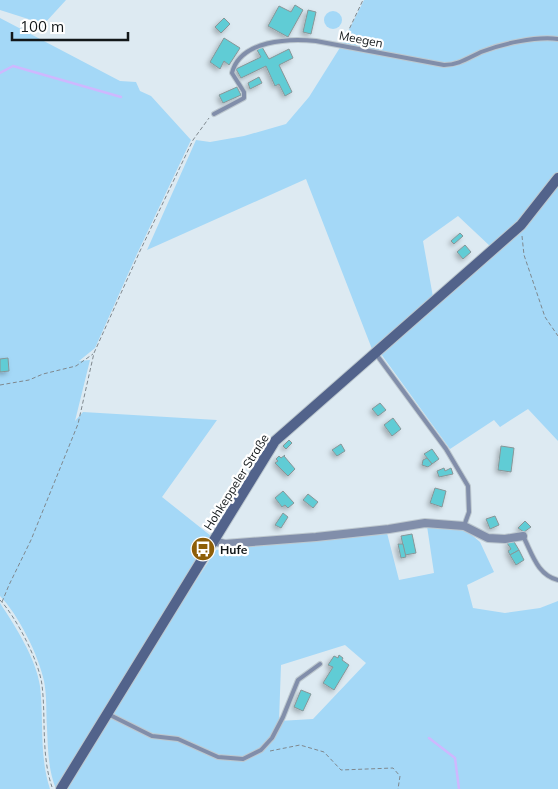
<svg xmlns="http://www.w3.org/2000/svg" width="558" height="789" font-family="Mulish,sans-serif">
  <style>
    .green { fill: #a4d8f7; fill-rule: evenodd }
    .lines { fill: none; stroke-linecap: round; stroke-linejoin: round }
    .stream { stroke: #ceb8fe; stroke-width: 2.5 }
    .building { fill: #61ccd5; stroke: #879698; filter: url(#shadow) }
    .lane-casing { stroke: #bdc8cf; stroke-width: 6 }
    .street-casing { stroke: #bdc8cf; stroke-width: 10 }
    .secondary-casing { stroke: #bdc8cf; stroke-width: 12 }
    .path { stroke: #7f888e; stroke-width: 1; stroke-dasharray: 4 2.5; stroke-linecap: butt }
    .lane { stroke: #818eaa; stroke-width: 4 }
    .street { stroke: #818eaa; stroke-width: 8 }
    .secondary { stroke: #52638b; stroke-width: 10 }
    .labels { text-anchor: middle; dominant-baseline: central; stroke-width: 4.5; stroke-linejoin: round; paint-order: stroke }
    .street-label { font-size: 12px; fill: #121719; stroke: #fff }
    .poi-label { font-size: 12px; font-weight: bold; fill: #121719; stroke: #fff; text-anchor: start }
  </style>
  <defs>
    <filter id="shadow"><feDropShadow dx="-2.5" dy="2.5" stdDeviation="2.5" flood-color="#0004"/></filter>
  </defs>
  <rect width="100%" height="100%" fill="#ddeaf2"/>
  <g class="green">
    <path d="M0 0H66L44 24 0 10Z"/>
    <path d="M364 0H558V174L519 222 491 247 458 216 423 241 433 297 372 349 306 179 147 250 196 140 210 142 244 136 286 124 309 97 341 46Z"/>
    <circle cx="333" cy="20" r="9"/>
    <path d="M0 18 120 81 136 82 140 91 151 96 191 140 137 254 95 348 79 361 90 360 75 421 83 412 217 420 162 497 211 536 56 789C48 770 48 748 47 728 46 713 47 696 44 681 39 656 18 614 0 596Z"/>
    <path d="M558 183V441L528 409 500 427 494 420 450 449 381 354Z"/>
    <path d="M427 526 466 530 480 542 494 572 467 585 473 608 505 613 540 608 558 601V789H66L152 648 216 550 387 533 399 580 434 573ZM345 645 366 663 313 719 279 721 281 665Z"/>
    <path d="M0 603C15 626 36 658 40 686 44 720 39 756 50 789H0Z"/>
  </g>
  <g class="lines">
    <g class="stream">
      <path d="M0 73 13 66 121 97"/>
      <path d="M429 738 455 758 459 789"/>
    </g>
  </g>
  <g class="building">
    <path d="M295 5 303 10 288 37 268 26 279 6 291 12Z"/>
    <path d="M308 10 316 12 311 34 303 32Z"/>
    <path d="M224 18 230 24 221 33 215 27Z"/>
    <path d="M224 38 240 48 229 65 224 61 220 69 210 62Z"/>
    <path d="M262 47 269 59 289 49 293 58 279 65 292 92 285 96 279 84 275 86 266 66 241 78 236 69 261 57 257 50Z"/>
    <path d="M259 77 262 83 250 89 248 83Z"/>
    <path d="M237 87 241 95 223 103 219 95Z"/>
    <path d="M460 233 463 236 454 244 451 241Z"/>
    <path d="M465 245 471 252 463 259 457 252Z"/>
    <path d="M8 358 9 371 0 372V359Z"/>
    <path d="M380 403 386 410 378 416 372 409Z"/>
    <path d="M393 418 401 429 392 436 384 425Z"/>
    <path d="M289 440 292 443 286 449 283 446Z"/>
    <path d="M341 444 345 451 337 456 332 450Z"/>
    <path d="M501 446 514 448 511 472 498 470Z"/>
    <path d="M432 449 439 459 432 464 424 454Z"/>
    <path d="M285 455 284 456 295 469 288 476 275 463 278 461 276 459 279 456 281 458Z"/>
    <path d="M427 458 432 464 428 467 422 465 423 460Z"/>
    <path d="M444 468 445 471 451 468 453 474 439 477 437 471Z"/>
    <path d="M435 488 446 491 442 507 430 503Z"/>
    <path d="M283 491 294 503 288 508 285 505 282 507 275 498Z"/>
    <path d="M308 494 318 502 313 508 303 500Z"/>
    <path d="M283 513 288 517 281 528 275 525Z"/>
    <path d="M495 516 499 525 490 529 486 519Z"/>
    <path d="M525 521 531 527 524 532 518 528Z"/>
    <path d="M412 534 416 553 405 555 401 536Z"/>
    <path d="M513 540 519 550 510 555 508 551 511 549 507 543Z"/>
    <path d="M398 544H403L406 557 401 558Z"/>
    <path d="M519 550 524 560 516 565 510 555Z"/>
    <path d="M339 655 343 658 342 660 349 665 334 690 323 683 333 667 328 665 334 656 338 658Z"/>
    <path d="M301 690 311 694 303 711 294 707Z"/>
  </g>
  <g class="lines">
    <g class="lane-casing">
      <g id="lane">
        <path d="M214 114 244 98V92L232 73C240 40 290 38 316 41L444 65C458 65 468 58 481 52 501 44 536 36 558 39"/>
        <path d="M376 354 446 449 468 486 469 512 464 526"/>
        <path d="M523 536C532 553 537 575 558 580"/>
        <path d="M108 714 152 736 178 739 218 757 243 759 261 750 272 738 283 717 298 680 320 664"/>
      </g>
    </g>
    <g class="street-casing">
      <path id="street" d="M213 541 225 544 316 537 389 529 425 523 464 526 488 538 505 539 523 536"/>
    </g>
    <g class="secondary-casing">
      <path id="secondary" d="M61 789 275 441 521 225 558 178"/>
    </g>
    <g class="path">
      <path d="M344 40 363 0"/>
      <path d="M522 236 524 255 545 317 558 336"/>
      <path d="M0 385 29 380 43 374 76 366 93 354"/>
      <path d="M0 600C16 617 39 661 42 685 46 718 41 755 52 787"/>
      <path d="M2 602 9 585 31 540 78 424 94 353 140 251 193 140 209 118"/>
      <path d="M270 751 300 745 324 752 341 770 393 768 400 776 398 789"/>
    </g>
    <use href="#lane" class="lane"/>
    <use href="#street" class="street"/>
    <use href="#secondary" class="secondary"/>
  </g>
  <defs>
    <g id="bus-disc" transform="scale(1.25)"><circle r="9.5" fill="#8e5e08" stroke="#fff"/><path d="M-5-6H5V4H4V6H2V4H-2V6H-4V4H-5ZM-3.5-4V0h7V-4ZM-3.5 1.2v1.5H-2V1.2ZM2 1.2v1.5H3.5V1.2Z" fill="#fff"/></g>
  </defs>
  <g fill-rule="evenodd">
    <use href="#bus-disc" x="203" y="549"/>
  </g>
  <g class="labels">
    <g class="street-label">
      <text transform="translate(361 39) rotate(11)">Meegen</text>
      <text transform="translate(236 482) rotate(-58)">Hohkeppeler Straße</text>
    </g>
    <g class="poi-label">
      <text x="220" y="549">Hufe</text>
    </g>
  </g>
  <path d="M12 32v8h116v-8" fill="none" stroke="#121719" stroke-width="2.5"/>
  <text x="20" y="32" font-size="15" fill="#121719" stroke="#ffffff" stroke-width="4" paint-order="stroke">100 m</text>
</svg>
